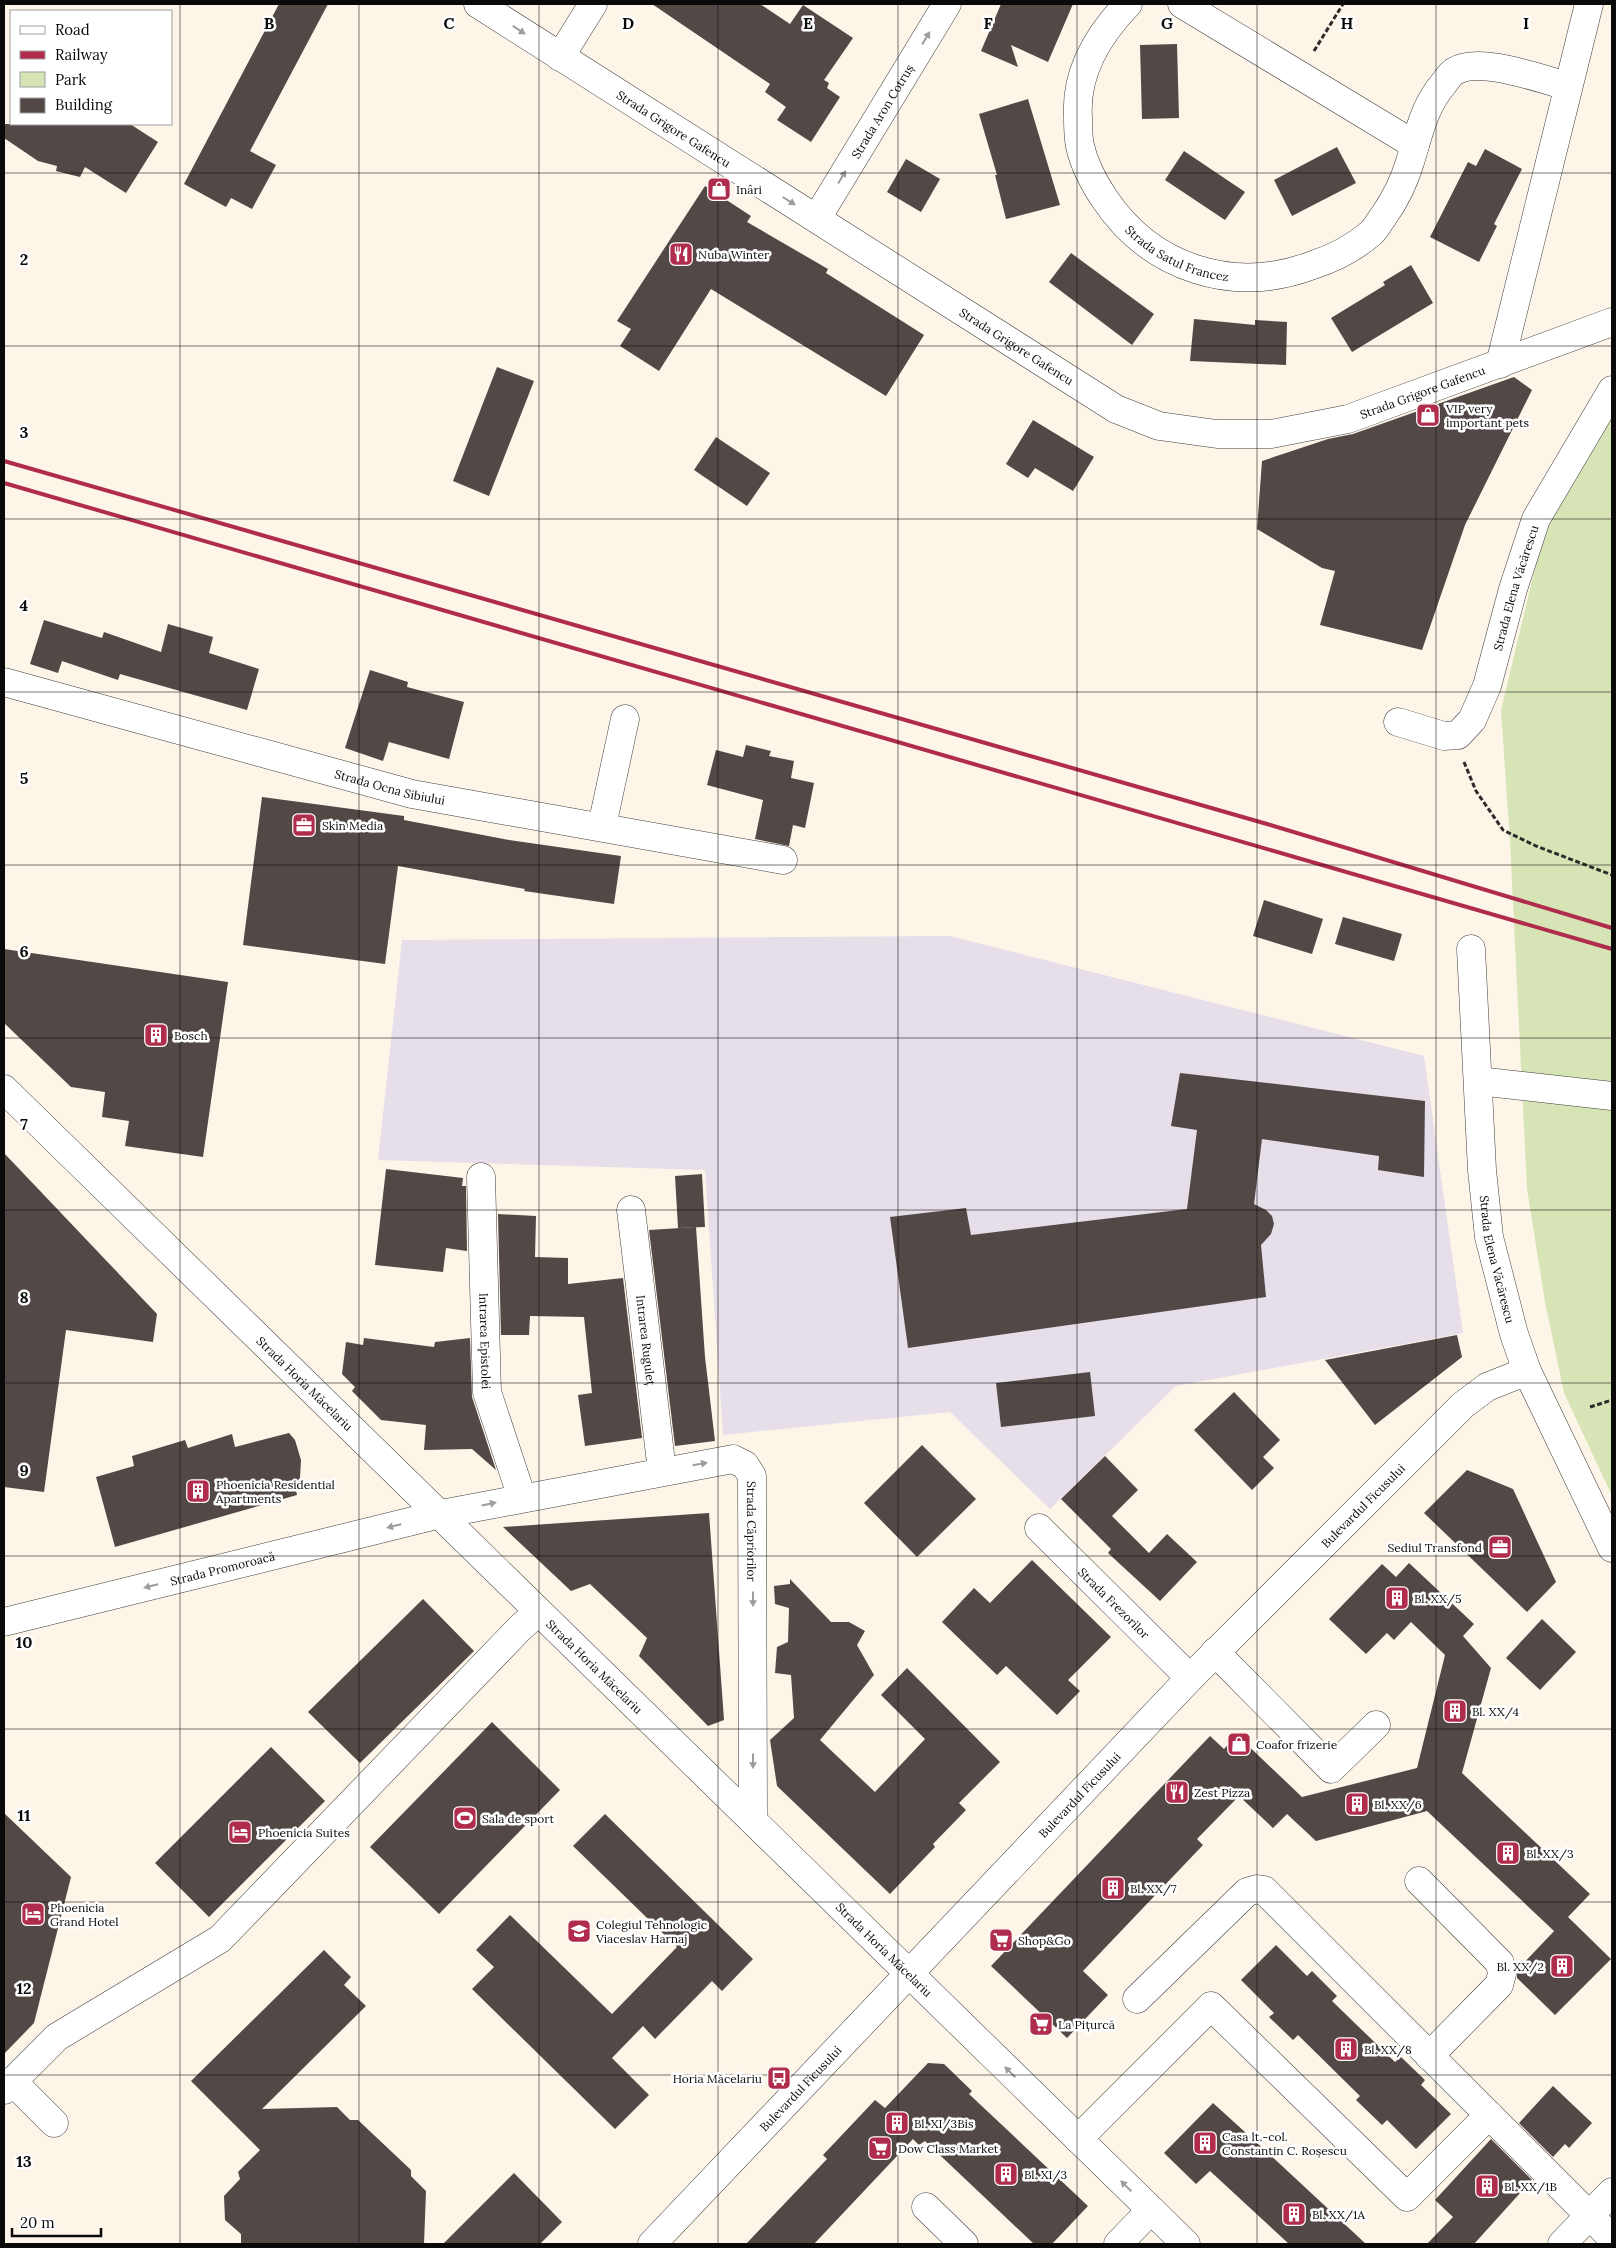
<svg xmlns="http://www.w3.org/2000/svg" width="1616" height="2248" font-family="Lora,serif">
  <style>
    .industrial { fill: #e6dee9 }
    .green { fill: #d7e5b6 }
    .building { fill: #524947 }
    .lines { fill: none; stroke-linecap: round; stroke-linejoin: round }
    .minor-casing { stroke: #3d3d3d; stroke-width: 29 }
    .path { stroke: #2c2c2c; stroke-width: 3; stroke-dasharray: 5 2.5; stroke-linecap: butt }
    .minor { stroke: #fff; stroke-width: 28 }
    .rail { stroke: #b02c4d; stroke-width: 4 }
    .oneway { fill: #9d9d9d }
    .grid { fill: none; stroke: #0a0a0a; stroke-width: 1; stroke-opacity: 0.55 }
    .labels { text-anchor: middle; dominant-baseline: central; stroke-width: 5; stroke-linejoin: round; paint-order: stroke }
    .street-label { font-size: 12px; fill: #0a0a0a; stroke: #fff }
    .poi-label { font-size: 12px; fill: #0a0a0a; stroke: #fff; text-anchor: start }
    .grid-label { font-size: 16px; text-anchor: middle; font-weight: bold; fill: #0a0a0a; stroke: #fff; stroke-width: 5; stroke-linejoin: round; paint-order: stroke }
  </style>
  <rect width="100%" height="100%" fill="#fef5e9"/>
  <path class="industrial" d="M950 936 1424 1056 1463 1333 1176 1386 1050 1509 950 1412 723 1435 705 1170 378 1160 402 940Z"/>
  <path class="green" d="M1612 393V1496L1564 1393 1545 1302 1527 1189 1510 842 1501 710 1543 535Z"/>
  <g class="building">
    <path d="M279 4H328L250 151 276 165 252 209 231 198 226 207 184 184Z"/>
    <path d="M652 4H760L790 24 803 5 853 38 824 80 829 83 827 88 840 97 811 142 777 120 786 107 765 92 770 84Z"/>
    <path d="M1001 4H1073L1048 62 1011 45 1018 67 981 51Z"/>
    <path d="M1177 44 1179 118 1142 119 1140 45Z"/>
    <path d="M1028 99 1060 205 1006 219 995 175H997L979 114Z"/>
    <path d="M4 124H130L158 142 126 193 85 167 80 177 56 171 57 166 38 161 4 138Z"/>
    <path d="M1337 147 1356 183 1292 216 1274 180Z"/>
    <path d="M1485 149 1522 169 1494 224 1497 226 1479 262 1430 237 1468 162 1476 166Z"/>
    <path d="M1184 151 1245 192 1225 220 1165 180Z"/>
    <path d="M906 159 940 179 921 212 887 192Z"/>
    <path d="M705 186 751 216 747 222 828 269 826 273 924 335 886 396 711 289 659 371 620 346 631 329 617 321Z"/>
    <path d="M1071 253 1154 314 1132 345 1049 282Z"/>
    <path d="M1411 265 1433 303 1352 352 1331 318 1385 285 1383 282Z"/>
    <path d="M1194 319 1255 325V320L1287 322 1286 365 1190 361Z"/>
    <path d="M497 367 534 381 489 496 453 481Z"/>
    <path d="M1514 377 1532 390 1465 525 1422 650 1320 625 1335 571 1322 568 1257 529 1262 461 1328 439 1353 434Z"/>
    <path d="M1033 420 1094 457 1073 491 1035 468 1028 478 1006 464Z"/>
    <path d="M716 437 770 473 747 506 694 470Z"/>
    <path d="M44 620 102 638 104 632 161 652 168 624 213 637 209 653 259 669 247 710 120 674 118 680 62 661 58 673 30 664Z"/>
    <path d="M370 670 408 682 407 687 464 702 449 759 389 742 383 761 345 748Z"/>
    <path d="M746 745 771 751 769 756 794 761 791 778 814 783 805 828 793 825 789 846 755 839 763 800 707 785 716 750 743 757Z"/>
    <path d="M262 797 404 816V820L509 840 621 856 614 904 524 891 525 889 398 866 385 964 243 945Z"/>
    <path d="M1264 900 1323 919 1312 954 1253 936Z"/>
    <path d="M1343 917 1402 934 1394 961 1335 944Z"/>
    <path d="M4 949 228 982 203 1157 125 1146 129 1121 102 1117 105 1092 71 1087 4 1023Z"/>
    <path d="M1180 1073 1425 1101 1424 1177 1378 1170 1379 1156 1262 1139 1254 1204 1266 1210 1272 1216 1274 1224 1271 1234 1261 1245 1266 1297 908 1348 890 1217 966 1208 971 1235 1187 1209 1197 1130 1171 1126Z"/>
    <path d="M4 1153 157 1314 153 1342 66 1330 44 1492 4 1487Z"/>
    <path d="M386 1169 463 1178 462 1186H466L467 1251 446 1248 443 1272 375 1265Z"/>
    <path d="M702 1174 705 1227 678 1228 675 1176Z"/>
    <path d="M498 1214 536 1216 535 1257 568 1258V1284L623 1278 642 1438 585 1446 578 1395 592 1393 584 1317 530 1316 529 1335H501Z"/>
    <path d="M696 1227 705 1357 715 1441 675 1446 649 1230Z"/>
    <path d="M1457 1335 1462 1357 1375 1425 1325 1360Z"/>
    <path d="M364 1338 434 1347 435 1342 470 1338 472 1397 496 1470 472 1449 424 1450 426 1425 381 1420 352 1391 355 1387 342 1374 346 1342 363 1345Z"/>
    <path d="M1090 1372 1095 1416 1001 1427 996 1383Z"/>
    <path d="M1234 1392 1280 1440 1263 1457 1274 1468 1252 1490 1194 1430Z"/>
    <path d="M289 1433 295 1440 301 1460 300 1478 295 1486 297 1495 115 1547 96 1477 134 1466 132 1456 185 1440 188 1448 232 1434 235 1447Z"/>
    <path d="M922 1445 976 1499 917 1557 864 1503Z"/>
    <path d="M1105 1456 1138 1490 1112 1516 1149 1553 1167 1534 1197 1562 1160 1601 1108 1553 1111 1549 1061 1499Z"/>
    <path d="M1467 1470 1513 1489 1556 1582 1527 1612 1424 1513Z"/>
    <path d="M709 1513 724 1720 708 1726 639 1656 647 1638 590 1584 571 1591 503 1527Z"/>
    <path d="M1032 1560 1111 1637 1068 1680 1080 1691 1057 1715 1006 1666 997 1675 942 1622 974 1588 990 1603Z"/>
    <path d="M1409 1563 1474 1624 1463 1636 1491 1668 1462 1773 1590 1894 1568 1917 1611 1959 1555 2015 1517 1978V1970L1557 1928 1554 1931 1427 1811 1316 1841 1287 1814 1273 1828 1239 1796 1197 1839 1203 1845 1083 1971 1108 1995 1067 2038 991 1966 1210 1736 1224 1749 1237 1735 1302 1797 1417 1768 1445 1655 1411 1622 1394 1640 1387 1633 1366 1654 1329 1619 1382 1564 1396 1577Z"/>
    <path d="M790 1579 831 1622H849L865 1631 857 1645 874 1675 820 1740 875 1792 925 1739 881 1695 907 1668 1000 1762 959 1803 966 1810 933 1844 935 1847 890 1894 777 1786 770 1740 794 1718 791 1675 775 1673 777 1647 788 1642 789 1608 775 1604 774 1586 790 1584Z"/>
    <path d="M423 1599 474 1651 360 1763 308 1712Z"/>
    <path d="M1542 1619 1576 1652 1540 1690 1506 1658Z"/>
    <path d="M492 1722 560 1790 439 1914 370 1847Z"/>
    <path d="M271 1747 325 1801 209 1917 155 1863Z"/>
    <path d="M4 1813 71 1877 34 2023 4 2054Z"/>
    <path d="M605 1814 753 1959 722 1991 712 1981 655 2039 643 2026 612 2058 649 2095 615 2129 472 1989 494 1967 476 1950 510 1915 612 2014 677 1947 573 1846Z"/>
    <path d="M1276 1945 1307 1976 1312 1971 1337 1996 1332 2001 1395 2062 1401 2057 1425 2080 1421 2085 1451 2114 1416 2149 1387 2120 1382 2125 1356 2100 1360 2096 1298 2035 1293 2040 1269 2017 1274 2013 1241 1980Z"/>
    <path d="M324 1950 351 1977 344 1985 366 2006 262 2109 337 2107 350 2120H358L411 2170V2176L426 2191 424 2244H241V2234L225 2220 224 2196 240 2179 238 2172 260 2150 191 2081Z"/>
    <path d="M928 2063 944 2064 972 2091 969 2094 1088 2206 1052 2244H1034L925 2141 919 2145 913 2139 814 2244H746L827 2159 823 2155 875 2100 885 2108Z"/>
    <path d="M1553 2086 1592 2123 1569 2148 1565 2144 1553 2157 1519 2123Z"/>
    <path d="M1213 2103 1267 2152 1366 2244H1289L1210 2171 1196 2184 1164 2153Z"/>
    <path d="M1491 2139 1532 2180 1474 2244H1427L1453 2217 1435 2200Z"/>
    <path d="M514 2173 562 2222 540 2244H443Z"/>
  </g>
  <g class="lines">
    <g class="minor-casing">
      <g id="minor">
        <path id="s1" d="M478 4 1116 409 1159 426 1217 434H1271L1348 419 1612 322"/>
        <path id="s2" d="M1128 4C1098 35 1075 72 1078 117 1078 126 1078 137 1080 146 1084 164 1094 183 1104 198 1151 269 1234 295 1313 265 1334 258 1354 248 1371 233 1376 229 1379 222 1383 217 1395 200 1404 182 1410 162 1419 133 1424 106 1444 83 1447 79 1451 73 1455 71 1480 56 1540 79 1568 86"/>
        <path d="M1182 4 1415 145"/>
        <path d="M560 57 593 4"/>
        <path id="s3" d="M817 218 947 4"/>
        <path d="M1500 364 1589 4"/>
        <path id="s4" d="M4 682 412 794 783 860"/>
        <path id="s5" d="M1398 722 1444 736 1458 735 1472 720 1487 686 1513 589 1536 519 1612 390"/>
        <path d="M602 826 625 719"/>
        <path id="s6" d="M1471 949 1482 1170 1489 1237 1514 1334 1527 1371 1612 1548"/>
        <path d="M1478 1081 1612 1096"/>
        <path id="s7" d="M4 1089 1186 2244"/>
        <path id="s8" d="M481 1177 487 1392 522 1498"/>
        <path id="s9" d="M631 1210 662 1471"/>
        <path id="s10" d="M1039 1528 1190 1678"/>
        <path id="s11" d="M4 1622 441 1514 733 1459 745 1465 752 1476 753 1821"/>
        <path d="M1215 1652 1331 1769 1376 1725"/>
        <path d="M1419 1881 1500 1963 1502 1974 1499 1985 1429 2056"/>
        <path d="M1137 1999 1247 1892 1257 1889 1264 1890 1612 2238"/>
        <path d="M12 2081 54 2123"/>
        <path d="M4 2090 57 2037 220 1939 520 1628 538 1612"/>
        <path d="M1078 2139 1211 2006 1407 2197 1489 2115"/>
        <path d="M926 2207 964 2244"/>
        <path id="s12" d="M652 2244 1190 1678 1463 1405 1487 1387 1527 1371"/>
        <path d="M1118 2244 1151 2210"/>
        <path d="M1562 2244 1612 2192"/>
      </g>
    </g>
    <g class="path">
      <path d="M1314 51 1343 4"/>
      <path d="M1464 762 1476 791 1503 830 1536 846 1612 875"/>
      <path d="M1590 1407 1612 1400"/>
    </g>
    <use href="#minor" class="minor"/>
    <g class="rail">
      <path d="M4 461 1267 824 1612 928"/>
      <path d="M4 483 1612 949"/>
    </g>
  </g>
  <defs><path id="oneway-solid" d="M-6-.8H1V-3.2L6.5 0L1 3.2V.8H-6Z" transform="scale(1.25)"/></defs>
  <g class="oneway">
    <use href="#oneway-solid" transform="translate(519 30) rotate(33)"/>
    <use href="#oneway-solid" transform="translate(926 38) rotate(-59)"/>
    <use href="#oneway-solid" transform="translate(842 177) rotate(-59)"/>
    <use href="#oneway-solid" transform="translate(789 201) rotate(32)"/>
    <use href="#oneway-solid" transform="translate(700 1464) rotate(-10)"/>
    <use href="#oneway-solid" transform="translate(489 1504) rotate(-12)"/>
    <use href="#oneway-solid" transform="translate(394 1526) rotate(166)"/>
    <use href="#oneway-solid" transform="translate(151 1586) rotate(166)"/>
    <use href="#oneway-solid" transform="translate(753 1599) rotate(90)"/>
    <use href="#oneway-solid" transform="translate(753 1761) rotate(90)"/>
    <use href="#oneway-solid" transform="translate(1010 2072) rotate(-136)"/>
    <use href="#oneway-solid" transform="translate(1126 2186) rotate(-136)"/>
  </g>
  <path class="grid" d="M180 4V2244M359 4V2244M539 4V2244M718 4V2244M898 4V2244M1077 4V2244M1257 4V2244M1436 4V2244M4 173H1612M4 346H1612M4 519H1612M4 692H1612M4 865H1612M4 1038H1612M4 1210H1612M4 1383H1612M4 1556H1612M4 1729H1612M4 1902H1612M4 2075H1612"/>
  <defs>
    <g id="shop-square" transform="scale(1.25)"><rect x="-9" y="-9" width="18" height="18" rx="4" fill="#b02c4d" stroke="#fff"/><path d="M-5-2.5h2.3a2.7 3.5 0 0 1 5.4 0H5L5.5 6h-11ZM-1.5-2.5h3a1.5 2.3 0 0 0-3 0Z" fill="#fff"/></g>
    <g id="restaurant-square" transform="scale(1.25)"><rect x="-9" y="-9" width="18" height="18" rx="4" fill="#b02c4d" stroke="#fff"/><path d="M-5-6h1v4h1v-4h1v4h1v-4h1v5L-1.5 .5V6h-2V.5L-5-1ZM5-6V6H3V1.5H1.5Q1.5-4 5-6Z" fill="#fff"/></g>
    <g id="office-square" transform="scale(1.25)"><rect x="-9" y="-9" width="18" height="18" rx="4" fill="#b02c4d" stroke="#fff"/><path d="M-6-3h4V-5.5h4V-3h4V5H-6ZM-1-4.5V-3h2v-1.5ZM-6 0V1H6V0Z" fill="#fff"/></g>
    <g id="building-square" transform="scale(1.25)"><rect x="-9" y="-9" width="18" height="18" rx="4" fill="#b02c4d" stroke="#fff"/><path d="M-4-6H4V6H1V3H-1V6H-4ZM-2.5-4.3h1.7v1.8h-1.7ZM.8-4.3h1.7v1.8H.8ZM-2.5-1h1.7V.8h-1.7ZM.8-1h1.7V.8H.8Z" fill="#fff"/></g>
    <g id="stadium-square" transform="scale(1.25)"><rect x="-9" y="-9" width="18" height="18" rx="4" fill="#b02c4d" stroke="#fff"/><path d="M0-5a6.5 5 0 1 0 0 10a6.5 5 0 1 0 0-10ZM-3.5-1.8h7v3.6h-7Z" fill="#fff"/></g>
    <g id="hotel-square" transform="scale(1.25)"><rect x="-9" y="-9" width="18" height="18" rx="4" fill="#b02c4d" stroke="#fff"/><path d="M-6-4.5h1.5V1H6V5H4.5V3h-9V5H-6ZM-4 0a1.8 1.8 0 1 1 3.6 0ZM.5 0V-2.5h3Q6-2.5 6 0Z" fill="#fff"/></g>
    <g id="school-square" transform="scale(1.25)"><rect x="-9" y="-9" width="18" height="18" rx="4" fill="#b02c4d" stroke="#fff"/><path d="M0-5L7-2L0 1L-7-2ZM-4 1L0 2.5L4 1V4Q0 6-4 4Z" fill="#fff"/></g>
    <g id="supermarket-square" transform="scale(1.25)"><rect x="-9" y="-9" width="18" height="18" rx="4" fill="#b02c4d" stroke="#fff"/><path d="M-6-5.5h2.5l.6 2H6L4.5 2H-2.5L-4.4-4H-6ZM-1.5 3.2a1.3 1.3 0 1 0 .1 0ZM3 3.2a1.3 1.3 0 1 0 .1 0Z" fill="#fff"/></g>
    <g id="bus-square" transform="scale(1.25)"><rect x="-9" y="-9" width="18" height="18" rx="4" fill="#b02c4d" stroke="#fff"/><path d="M-5-6H5V4H4V6H2V4H-2V6H-4V4H-5ZM-3.5-4V0h7V-4ZM-3.5 1.2v1.5H-2V1.2ZM2 1.2v1.5H3.5V1.2Z" fill="#fff"/></g>
  </defs>
  <g fill-rule="evenodd">
    <use href="#shop-square" x="719" y="189"/>
    <use href="#restaurant-square" x="681" y="254"/>
    <use href="#shop-square" x="1428" y="415"/>
    <use href="#office-square" x="304" y="825"/>
    <use href="#building-square" x="156" y="1035"/>
    <use href="#building-square" x="198" y="1491"/>
    <use href="#office-square" x="1500" y="1547"/>
    <use href="#building-square" x="1397" y="1598"/>
    <use href="#building-square" x="1455" y="1711"/>
    <use href="#shop-square" x="1239" y="1744"/>
    <use href="#restaurant-square" x="1177" y="1792"/>
    <use href="#building-square" x="1357" y="1804"/>
    <use href="#stadium-square" x="465" y="1818"/>
    <use href="#hotel-square" x="240" y="1832"/>
    <use href="#building-square" x="1508" y="1853"/>
    <use href="#building-square" x="1113" y="1888"/>
    <use href="#hotel-square" x="33" y="1914"/>
    <use href="#school-square" x="579" y="1931"/>
    <use href="#supermarket-square" x="1001" y="1940"/>
    <use href="#building-square" x="1562" y="1966"/>
    <use href="#supermarket-square" x="1041" y="2024"/>
    <use href="#building-square" x="1346" y="2049"/>
    <use href="#bus-square" x="779" y="2078"/>
    <use href="#building-square" x="897" y="2123"/>
    <use href="#building-square" x="1205" y="2143"/>
    <use href="#supermarket-square" x="880" y="2148"/>
    <use href="#building-square" x="1006" y="2174"/>
    <use href="#building-square" x="1487" y="2186"/>
    <use href="#building-square" x="1294" y="2214"/>
  </g>
  <g class="labels">
    <g class="street-label">
      <text stroke="none"><textPath href="#s3" startOffset="125">Strada Aron Cotruș</textPath></text>
      <text stroke="none"><textPath href="#s1" startOffset="232">Strada Grigore Gafencu</textPath></text>
      <text stroke="none"><textPath href="#s2" startOffset="309">Strada Satul Francez</textPath></text>
      <text stroke="none"><textPath href="#s1" startOffset="638">Strada Grigore Gafencu</textPath></text>
      <text stroke="none"><textPath href="#s1" startOffset="1072">Strada Grigore Gafencu</textPath></text>
      <text stroke="none"><textPath href="#s5" startOffset="222">Strada Elena Văcărescu</textPath></text>
      <text stroke="none"><textPath href="#s4" startOffset="400">Strada Ocna Sibiului</textPath></text>
      <text stroke="none"><textPath href="#s6" startOffset="312">Strada Elena Văcărescu</textPath></text>
      <text stroke="none"><textPath href="#s8" startOffset="164">Intrarea Epistolei</textPath></text>
      <text stroke="none"><textPath href="#s9" startOffset="131">Intrarea Ruguleț</textPath></text>
      <text stroke="none"><textPath href="#s7" startOffset="421">Strada Horia Măcelariu</textPath></text>
      <text stroke="none"><textPath href="#s12" startOffset="1025">Bulevardul Ficusului</textPath></text>
      <text stroke="none"><textPath href="#s11" startOffset="829">Strada Căpriorilor</textPath></text>
      <text stroke="none"><textPath href="#s11" startOffset="225">Strada Promoroacă</textPath></text>
      <text stroke="none"><textPath href="#s10" startOffset="106">Strada Frezorilor</textPath></text>
      <text stroke="none"><textPath href="#s7" startOffset="826">Strada Horia Măcelariu</textPath></text>
      <text stroke="none"><textPath href="#s12" startOffset="620">Bulevardul Ficusului</textPath></text>
      <text stroke="none"><textPath href="#s7" startOffset="1231">Strada Horia Măcelariu</textPath></text>
      <text stroke="none"><textPath href="#s12" startOffset="215">Bulevardul Ficusului</textPath></text>
    </g>
    <g class="poi-label">
      <text x="736" y="189">Inâri</text>
      <text x="698" y="254">Nuba Winter</text>
      <text x="1446" y="408">VIP very<tspan x="1446" dy="14">important pets</tspan></text>
      <text x="322" y="825">Skin Media</text>
      <text x="174" y="1035">Bosch</text>
      <text x="216" y="1484">Phoenicia Residential<tspan x="216" dy="14">Apartments</tspan></text>
      <text x="1482" y="1547" text-anchor="end">Sediul Transfond</text>
      <text x="1414" y="1598">Bl. XX/5</text>
      <text x="1472" y="1711">Bl. XX/4</text>
      <text x="1256" y="1744">Coafor frizerie</text>
      <text x="1194" y="1792">Zest Pizza</text>
      <text x="1374" y="1804">Bl. XX/6</text>
      <text x="482" y="1818">Sala de sport</text>
      <text x="258" y="1832">Phoenicia Suites</text>
      <text x="1526" y="1853">Bl. XX/3</text>
      <text x="1130" y="1888">Bl. XX/7</text>
      <text x="50" y="1907">Phoenicia<tspan x="50" dy="14">Grand Hotel</tspan></text>
      <text x="596" y="1924">Colegiul Tehnologic<tspan x="596" dy="14">Viaceslav Harnaj</tspan></text>
      <text x="1018" y="1940">Shop&amp;Go</text>
      <text x="1544" y="1966" text-anchor="end">Bl. XX/2</text>
      <text x="1058" y="2024">La Pițurcă</text>
      <text x="1364" y="2049">Bl. XX/8</text>
      <text x="762" y="2078" text-anchor="end">Horia Măcelariu</text>
      <text x="914" y="2123">Bl. XI/3Bis</text>
      <text x="1222" y="2136">Casa lt.-col.<tspan x="1222" dy="14">Constantin C. Roșescu</tspan></text>
      <text x="898" y="2148">Dow Class Market</text>
      <text x="1024" y="2174">Bl. XI/3</text>
      <text x="1504" y="2186">Bl. XX/1B</text>
      <text x="1312" y="2214">Bl. XX/1A</text>
    </g>
  </g>
  <g class="grid-label">
    <text x="269" y="29">B</text>
    <text x="449" y="29">C</text>
    <text x="628" y="29">D</text>
    <text x="808" y="29">E</text>
    <text x="988" y="29">F</text>
    <text x="1167" y="29">G</text>
    <text x="1347" y="29">H</text>
    <text x="1526" y="29">I</text>
    <text x="24" y="265">2</text>
    <text x="24" y="438">3</text>
    <text x="24" y="611">4</text>
    <text x="24" y="784">5</text>
    <text x="24" y="957">6</text>
    <text x="24" y="1130">7</text>
    <text x="24" y="1303">8</text>
    <text x="24" y="1476">9</text>
    <text x="24" y="1648">10</text>
    <text x="24" y="1821">11</text>
    <text x="24" y="1994">12</text>
    <text x="24" y="2167">13</text>
  </g>
  <rect width="1616" height="2248" fill="none" stroke="#0a0a0a" stroke-width="10"/>
  <rect x="10" y="10" width="162" height="115" fill="#ffffff" stroke="#9d9d9d"/>
  <rect x="20" y="26" width="25" height="8" fill="#ffffff" stroke="#9d9d9d"/>
  <text x="55" y="35" font-size="15" fill="#0a0a0a">Road</text>
  <rect x="20" y="51" width="25" height="8" fill="#b02c4d" stroke="#9d9d9d"/>
  <text x="55" y="60" font-size="15" fill="#0a0a0a">Railway</text>
  <rect x="20" y="72" width="25" height="15" fill="#d7e5b6" stroke="#9d9d9d"/>
  <text x="55" y="85" font-size="15" fill="#0a0a0a">Park</text>
  <rect x="20" y="98" width="25" height="15" fill="#524947" stroke="#9d9d9d"/>
  <text x="55" y="110" font-size="15" fill="#0a0a0a">Building</text>
  <path d="M12 2228v8h89v-8" fill="none" stroke="#0a0a0a" stroke-width="2.5"/>
  <text x="20" y="2228" font-size="15" fill="#0a0a0a" stroke="#ffffff" stroke-width="4" paint-order="stroke">20 m</text>
</svg>
